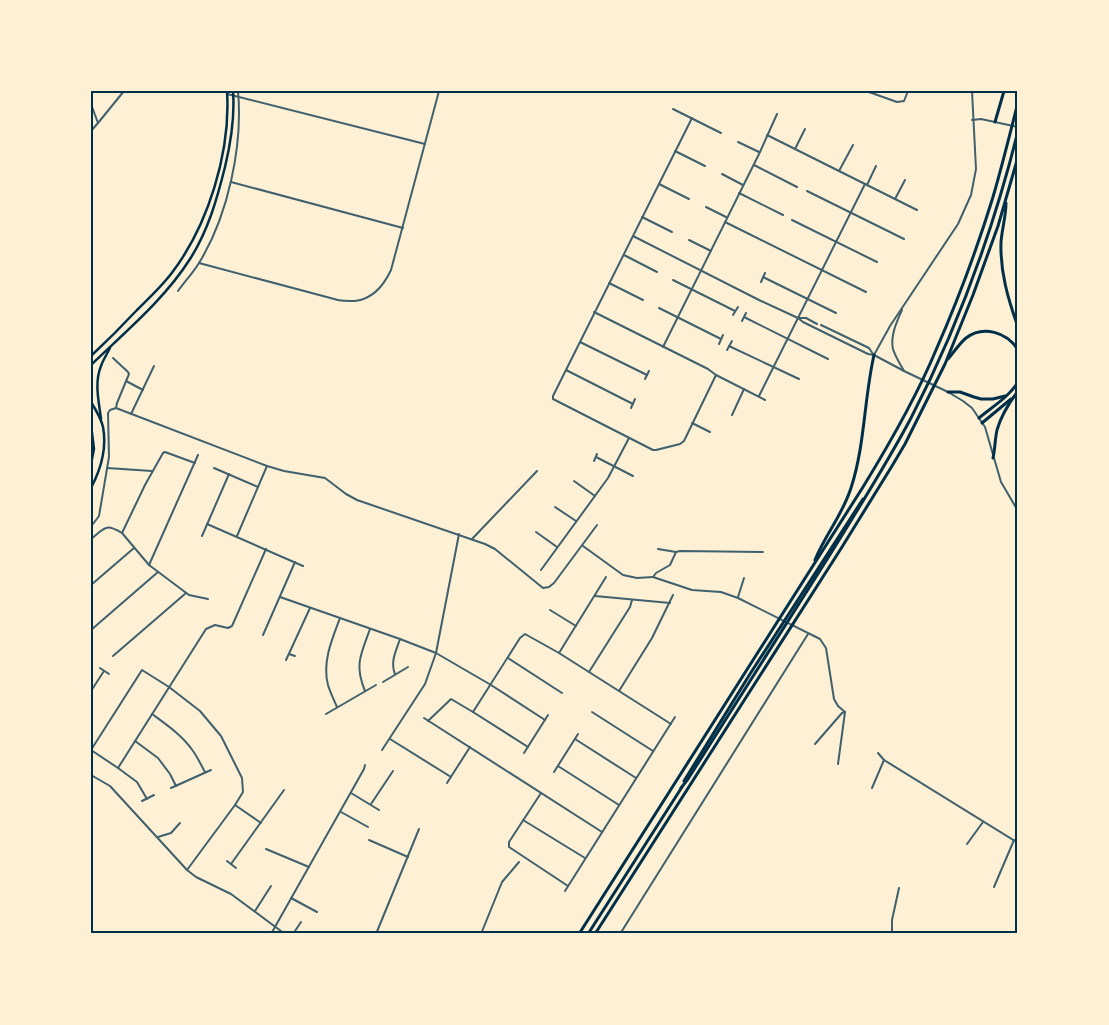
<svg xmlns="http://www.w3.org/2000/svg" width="1109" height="1025" font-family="Cabin,sans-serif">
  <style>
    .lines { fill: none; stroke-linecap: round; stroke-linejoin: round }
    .minor { stroke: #3f606c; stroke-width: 2 }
    .tertiary { stroke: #3f606c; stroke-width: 2 }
    .secondary { stroke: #003049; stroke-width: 2.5 }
    .primary { stroke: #003049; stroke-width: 2.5 }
    .motorway { stroke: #003049; stroke-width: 3 }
    .neatline { fill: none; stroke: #003049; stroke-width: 2 }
  </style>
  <rect width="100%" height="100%" fill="#fdf0d5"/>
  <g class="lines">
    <g class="minor">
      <path d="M866 91 897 102 904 101 908 91"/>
      <path d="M227 94 425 144"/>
      <path d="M673 109 721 133"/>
      <path d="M692 118 553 396V399L653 450H656L680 444 684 441 716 375"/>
      <path d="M972 120 981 119 1018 127"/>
      <path d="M767 135 917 210"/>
      <path d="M738 142 759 152"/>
      <path d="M795 149 805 129"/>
      <path d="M675 151 705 166"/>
      <path d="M754 165 797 187"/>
      <path d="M839 171 853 145"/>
      <path d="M722 174 743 185"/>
      <path d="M231 182 403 228"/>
      <path d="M659 184 689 199"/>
      <path d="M867 185 876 166"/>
      <path d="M807 191 904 239"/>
      <path d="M739 193 783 215"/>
      <path d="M895 199 905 180"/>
      <path d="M706 207 726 217"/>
      <path d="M642 217 672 232"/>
      <path d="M792 220 877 262"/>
      <path d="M725 222 866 292"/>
      <path d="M633 236 759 300 798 318 803 322 868 354 874 355"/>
      <path d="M689 240 711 251"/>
      <path d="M624 255 657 272"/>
      <path d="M199 263 338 300C343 301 349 301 355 301 373 299 384 285 391 270L439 91"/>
      <path d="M763 277 836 313"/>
      <path d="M673 280 735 311"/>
      <path d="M761 282 765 273"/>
      <path d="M609 283 643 300"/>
      <path d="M178 291C185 281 193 273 199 263 228 216 243 146 238 91"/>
      <path d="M659 308 721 339"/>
      <path d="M594 312 708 369 716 375 765 400"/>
      <path d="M733 315 738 307"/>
      <path d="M744 317 828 359"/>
      <path d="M798 318H806L817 324"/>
      <path d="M742 321 746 313"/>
      <path d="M821 325 869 348 873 354"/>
      <path d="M580 342 647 375"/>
      <path d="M719 344 723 335"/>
      <path d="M729 346 799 379"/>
      <path d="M663 347 760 152 777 114"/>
      <path d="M727 350 732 341"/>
      <path d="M113 358 128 372 129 374 117 403 116 408"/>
      <path d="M566 370 633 404"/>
      <path d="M645 379 649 371"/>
      <path d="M126 381 143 390"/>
      <path d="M759 396 865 184"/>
      <path d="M631 408 635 399"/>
      <path d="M131 414 154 366"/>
      <path d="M732 415 744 389"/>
      <path d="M692 423 710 432"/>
      <path d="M596 457 633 476"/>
      <path d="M594 461 597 454"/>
      <path d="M107 468 152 471"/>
      <path d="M214 468 258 487"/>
      <path d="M574 481 595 496"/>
      <path d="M555 507 576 521"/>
      <path d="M207 524 303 566"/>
      <path d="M536 532 557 547"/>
      <path d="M122 533 145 485 163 453 165 452 195 463"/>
      <path d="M202 536 229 474"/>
      <path d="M237 536 267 466"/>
      <path d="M91 539C105 528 105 523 122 533L149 565 189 595 208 599"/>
      <path d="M472 539 537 471"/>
      <path d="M658 549 676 552 680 551 763 552"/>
      <path d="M676 552 670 565 656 573 653 577 692 590 721 592 738 598 820 639 826 648 834 699 838 706 845 712"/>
      <path d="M149 565 198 455"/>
      <path d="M541 570 608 478 629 438"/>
      <path d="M91 585 134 548"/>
      <path d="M595 596 670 603"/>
      <path d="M280 597 400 639 436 653 491 685 545 720"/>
      <path d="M738 597 744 578"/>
      <path d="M550 610 576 626"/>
      <path d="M91 630 158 572"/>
      <path d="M263 635 295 562"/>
      <path d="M559 653 606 577"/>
      <path d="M289 654 295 656"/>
      <path d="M113 656 186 593"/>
      <path d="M508 658 562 693"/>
      <path d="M286 660 310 608"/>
      <path d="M100 668 109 674"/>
      <path d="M589 672 630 607 632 600"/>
      <path d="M395 674C390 662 396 651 400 639"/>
      <path d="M383 682 408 667"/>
      <path d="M91 691 104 671"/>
      <path d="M365 691C354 665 361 654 370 629"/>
      <path d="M619 691 652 638 673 595"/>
      <path d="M337 707C334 700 330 692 328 685 322 662 332 639 340 618"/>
      <path d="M473 712 520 638 525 634 559 653 671 724"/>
      <path d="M592 712 653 751"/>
      <path d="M152 714C167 725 183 736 193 751 198 758 201 765 205 772"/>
      <path d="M326 714 376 685"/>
      <path d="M424 718 602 832"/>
      <path d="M428 721 451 699 473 712 528 747"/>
      <path d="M390 739 451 777"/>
      <path d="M575 739 636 778"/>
      <path d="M135 741 158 758 170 774 176 786"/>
      <path d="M815 744 842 713 845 712"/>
      <path d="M91 750 142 670 169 687 200 711 221 736 242 778 243 792 235 805 187 870"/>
      <path d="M91 750 118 768 137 782 147 799"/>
      <path d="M382 750 425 684 436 653 459 534"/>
      <path d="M524 753 548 715"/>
      <path d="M878 753 884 760 1018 843"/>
      <path d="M838 764 845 712"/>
      <path d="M558 766 619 805"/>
      <path d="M118 768 206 629 215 625 228 628 232 626 266 549"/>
      <path d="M554 772 578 734"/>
      <path d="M447 783 470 747"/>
      <path d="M171 788 211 770"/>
      <path d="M872 788 884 760"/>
      <path d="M351 793 379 810"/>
      <path d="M541 793 509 842V847L568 886"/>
      <path d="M142 801 154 795"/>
      <path d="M371 804 393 771"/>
      <path d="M235 805 261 823"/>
      <path d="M341 812 368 827"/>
      <path d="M523 820 585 858"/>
      <path d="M158 837 171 833 180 823"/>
      <path d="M369 840 408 857"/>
      <path d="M967 844 983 822"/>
      <path d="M266 849 309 867"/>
      <path d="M227 861 236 868"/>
      <path d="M231 864 284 790"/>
      <path d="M994 887 1014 840"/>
      <path d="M565 891 675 717"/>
      <path d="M291 898 317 912"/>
      <path d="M255 911 271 886"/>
      <path d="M91 931 94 934"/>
      <path d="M271 934 364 769 365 765"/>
      <path d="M293 934 301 922"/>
      <path d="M376 934 419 829"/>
      <path d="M481 934 502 882 519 862"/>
      <path d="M620 934 808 634"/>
      <path d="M892 934V920L899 888"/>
    </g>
    <g class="tertiary">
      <path d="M972 91 976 169 971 195 958 224 890 326 874 355 904 371 948 392 963 401 972 408 985 427 1001 482 1018 511"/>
      <path d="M91 104 98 123 91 131"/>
      <path d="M98 123 124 91"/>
      <path d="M902 310C897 321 890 336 893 349 895 356 900 364 904 371"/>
      <path d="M91 524H93L99 516 109 457 108 413 110 410 116 408 267 466 284 471 325 478 346 494 357 500 485 544 495 549 543 588 549 587 554 583 597 525"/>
      <path d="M583 546 623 575 637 578 653 577"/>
      <path d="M91 775 110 786 187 870 196 877 231 894 285 934"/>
    </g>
    <g class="secondary">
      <path d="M91 402C96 410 101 418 103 427 107 448 101 469 91 488"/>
      <path d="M101 419C99 402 94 383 101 366 103 360 107 354 110 348"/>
      <path d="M91 425 94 449 91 464"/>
    </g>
    <g class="primary">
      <path d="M91 356C107 341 122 326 137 310 149 298 161 287 171 274 208 226 231 152 227 91"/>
      <path d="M91 365C125 332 164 300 190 259 208 231 217 199 225 167 231 142 235 117 233 91"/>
    </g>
    <g class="motorway">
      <path d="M995 122 1004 91"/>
      <path d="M1006 203C1006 216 1002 229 1001 242 1000 272 1008 299 1018 327"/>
      <path d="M948 359C954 352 959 344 966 338 983 325 1007 332 1018 350"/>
      <path d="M948 392H960L974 397 981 399H993L1005 396"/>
      <path d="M979 418C992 407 1009 397 1018 382"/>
      <path d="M982 423 1011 399"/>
      <path d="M993 458C995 449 995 439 997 430 1001 416 1009 403 1018 391"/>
      <path d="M815 560C825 535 842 516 851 488 865 445 864 399 874 355"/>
      <path d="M684 781 750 674 863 499"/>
      <path d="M681 788 688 779C734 706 780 634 826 561 855 514 885 467 911 418 958 327 993 231 1018 131"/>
      <path d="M579 934 863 487C890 443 916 398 936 350 958 300 977 249 993 197 1002 166 1010 134 1018 102"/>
      <path d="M588 934 682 787"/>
      <path d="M595 934 842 547 892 466 905 444 945 364 973 295 998 226 1018 157"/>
    </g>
  </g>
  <rect width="1109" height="1025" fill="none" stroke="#fdf0d5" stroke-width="185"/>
  <rect x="92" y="92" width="924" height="840" class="neatline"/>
</svg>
